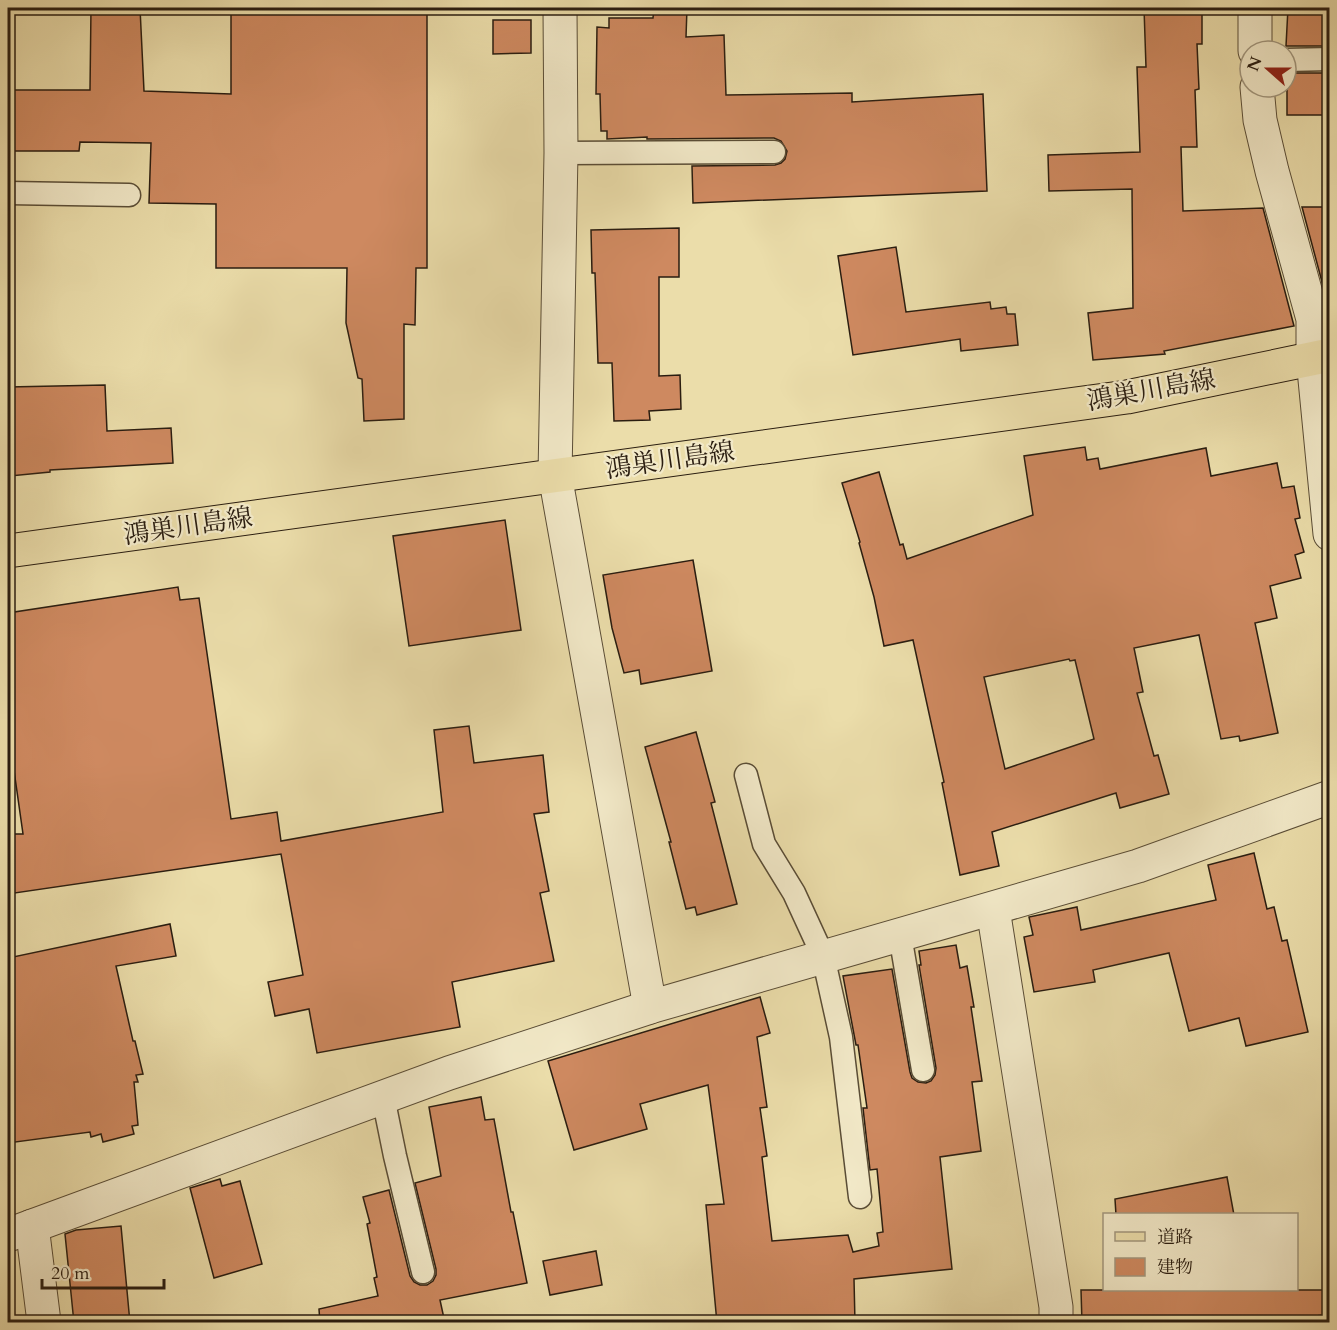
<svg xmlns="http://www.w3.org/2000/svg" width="1337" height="1330" font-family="Cardo,'Noto Serif JP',serif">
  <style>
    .building { fill: #ce8960; stroke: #2a1d10; stroke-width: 1.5; fill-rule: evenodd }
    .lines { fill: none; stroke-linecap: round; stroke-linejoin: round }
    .lane-casing { stroke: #5a4d36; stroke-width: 25 }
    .street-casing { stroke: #5a4d36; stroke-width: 35 }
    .primary-casing { stroke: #2a1d10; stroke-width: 35 }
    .lane { stroke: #f2e9c8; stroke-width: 22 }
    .street { stroke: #f2e9c8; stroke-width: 33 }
    .primary { stroke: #ebddaa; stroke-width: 33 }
    .labels { text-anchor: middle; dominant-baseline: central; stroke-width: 4.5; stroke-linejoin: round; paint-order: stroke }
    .street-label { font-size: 26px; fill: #2a1d10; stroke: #f2e9c8 }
  </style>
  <rect width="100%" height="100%" fill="#ebddaa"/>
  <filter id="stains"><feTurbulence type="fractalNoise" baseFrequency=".00333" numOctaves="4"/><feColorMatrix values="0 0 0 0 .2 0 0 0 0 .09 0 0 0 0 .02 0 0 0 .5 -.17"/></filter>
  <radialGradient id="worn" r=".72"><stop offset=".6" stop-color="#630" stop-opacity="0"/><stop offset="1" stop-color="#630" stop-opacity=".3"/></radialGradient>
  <g class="building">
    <path d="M91 8H140L144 91 231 94V8H427V268H416L415 325 404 324V419L364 421 362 379 358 378 346 323 347 268H216V204L149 203 151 143 80 142 79 151H8V90H90Z"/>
    <path d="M654 8H687L686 37 724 35 726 95 852 93V102L983 94 987 191 693 203 692 166 775 165 781 163 785 159 787 151 781 141 774 138 647 139V137L607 139V131H601L600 94H596L597 27 609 28V18H653Z"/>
    <path d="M1144 8H1202V44H1197L1199 89 1195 90 1197 147H1181L1183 211 1263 208 1294 326 1164 351 1165 354 1093 360 1088 313 1133 308 1132 189 1049 191 1048 155 1140 152 1137 67H1146Z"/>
    <path d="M1288 8 1329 9V46H1286Z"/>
    <path d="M493 20H531V53L493 54Z"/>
    <rect x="1287" y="73" width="42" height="42"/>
    <path d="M1302 207H1329V308Z"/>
    <path d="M679 228V277H659V376L680 375 681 409 649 411 650 420 614 421 612 363H598L595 273H592L591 230Z"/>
    <path d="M896 247 906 312 990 302 991 309 1006 307 1007 314H1015L1018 345 961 351 960 339 853 355 838 256Z"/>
    <path d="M105 385 107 431 171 428 173 463 50 470V472L10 476 8 456V387Z"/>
    <path d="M1085 447 1087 460 1098 458 1100 469 1206 448 1211 476 1277 463 1282 488 1294 486 1300 518 1295 519 1304 552 1295 555 1301 578 1270 586 1277 618 1255 623 1278 733 1240 741 1239 736 1221 739 1199 635 1134 648 1143 692 1137 693 1154 756 1158 755 1169 794 1120 808 1116 793 992 832 999 866 960 875 942 783 944 782 913 640 884 646 874 597 859 543 860 542 842 483 879 472 900 545 903 544 907 559 1033 515 1024 456ZM1069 659 1070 661 1075 660 1094 739 1005 769 984 677Z"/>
    <path d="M505 520 521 630 409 646 393 536Z"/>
    <path d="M693 560 712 671 641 684 639 670 624 673 612 628 603 575Z"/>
    <path d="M178 587 180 600 199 598 231 819 277 812 281 841 443 812 434 730 469 726 474 763 543 755 549 812 534 814 549 891 540 893 554 961 452 982 460 1027 317 1053 309 1009 275 1016 268 982 303 975 281 854 8 894V834H23L8 728V613Z"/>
    <path d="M696 732 715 802 711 803 737 904 697 915 695 907 686 909 669 842H671L645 747Z"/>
    <path d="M1254 853 1267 909 1274 907 1282 941 1287 940 1308 1032 1246 1046 1239 1018 1189 1031 1169 953 1093 970 1095 982 1034 992 1024 937 1033 935 1029 917 1077 907 1081 930 1216 900 1208 865Z"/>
    <path d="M170 924 176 956 116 966 133 1041H135L143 1074 136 1075 138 1082H134L138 1125 132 1126 134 1134 103 1142 101 1134 91 1137 90 1132 8 1143V958Z"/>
    <path d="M956 945 960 968 967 966 974 1007H971L982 1081 972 1082 981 1151 940 1157 952 1269 854 1279 855 1323H717L706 1205 724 1204 708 1085 640 1104 647 1129 574 1150 548 1061 760 997 770 1033 757 1037 767 1107 760 1108 767 1156 762 1157 772 1241 848 1235 853 1252 879 1246 877 1233 883 1232 877 1169 870 1170 863 1108H867L858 1045H856L843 976 892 969 910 1072 912 1078 918 1082 926 1083 931 1081 935 1075 936 1068 919 965H921L919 951Z"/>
    <path d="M481 1097 485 1120 494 1119 511 1212H513L527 1283 440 1300 445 1323H320L319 1309 378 1296 374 1278 377 1277 367 1224 370 1223 363 1197 389 1190 410 1276 414 1282 420 1285H427L433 1281 436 1275V1269L415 1183 441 1176 429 1107Z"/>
    <path d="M1227 1177 1234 1215H1116L1115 1199Z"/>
    <path d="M220 1179 222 1186 240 1181 262 1264 214 1278 190 1188Z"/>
    <path d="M121 1226 130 1323H74L65 1234 76 1230Z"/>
    <path d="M596 1251 602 1285 550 1295 543 1261Z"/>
    <path d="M1081 1290H1329V1314L1269 1323H1240L1239 1319 1189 1323H1082Z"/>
  </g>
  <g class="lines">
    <g class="lane-casing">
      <g id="lane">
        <path d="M1286 60 1330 59"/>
        <path d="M561 153 774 152"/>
        <path d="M8 193 129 195"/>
        <path d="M746 775 764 844 794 893 823 956 841 1037 860 1197"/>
        <path d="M900 935 923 1070"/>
        <path d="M383 1097 395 1156 423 1272"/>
      </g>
    </g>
    <g class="street-casing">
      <g id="street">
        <path d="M560 8 561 153 555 475 650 1007"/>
        <path d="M1255 51V8"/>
        <path d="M1257 87 1260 120 1272 171 1313 319V359L1330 534"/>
        <path d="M993 909 1056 1307V1322"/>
        <path d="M32 1226 44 1322"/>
        <path d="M8 1235 449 1073 650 1007 1138 866 1330 797"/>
      </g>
    </g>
    <g class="primary-casing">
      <path id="primary" d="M8 551 1127 397 1330 355"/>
    </g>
    <use href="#lane" class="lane"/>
    <use href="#street" class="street"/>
    <use href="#primary" class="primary"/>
  </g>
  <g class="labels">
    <g class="street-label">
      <text transform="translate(1151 390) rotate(-10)">鴻巣川島線</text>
      <text transform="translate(670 460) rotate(-8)">鴻巣川島線</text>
      <text transform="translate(188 526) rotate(-8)">鴻巣川島線</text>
    </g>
  </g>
  <rect width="1337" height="1330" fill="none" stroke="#ebddaa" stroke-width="30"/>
  <rect x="9" y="9" width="1319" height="1312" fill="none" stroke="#2a1d10" stroke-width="3"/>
  <rect x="15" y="15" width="1307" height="1300" fill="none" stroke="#2a1d10" stroke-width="1.5"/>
  <rect x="1103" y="1213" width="195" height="78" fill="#f2e9c8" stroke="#a2977e" stroke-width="1.5"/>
  <rect x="1115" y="1232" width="30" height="9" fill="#ebddaa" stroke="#a2977e" stroke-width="1.5"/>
  <text x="1157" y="1243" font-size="18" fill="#2a1d10">道路</text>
  <rect x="1115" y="1258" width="30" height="18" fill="#ce8960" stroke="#a2977e" stroke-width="1.5"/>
  <text x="1157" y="1273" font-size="18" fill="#2a1d10">建物</text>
  <g transform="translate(1268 69) rotate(291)"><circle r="28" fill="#f2e9c8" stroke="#a2977e" stroke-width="1.5"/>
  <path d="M0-4.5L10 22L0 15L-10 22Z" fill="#8f2418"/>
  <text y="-9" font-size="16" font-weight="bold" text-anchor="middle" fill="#2a1d10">N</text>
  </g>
  <path d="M42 1279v9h122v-9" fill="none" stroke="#2a1d10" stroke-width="3"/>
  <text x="51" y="1279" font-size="18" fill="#2a1d10" stroke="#f2e9c8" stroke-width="4.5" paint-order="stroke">20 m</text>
  <rect width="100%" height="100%" filter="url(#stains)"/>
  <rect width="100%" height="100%" fill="url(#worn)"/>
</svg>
